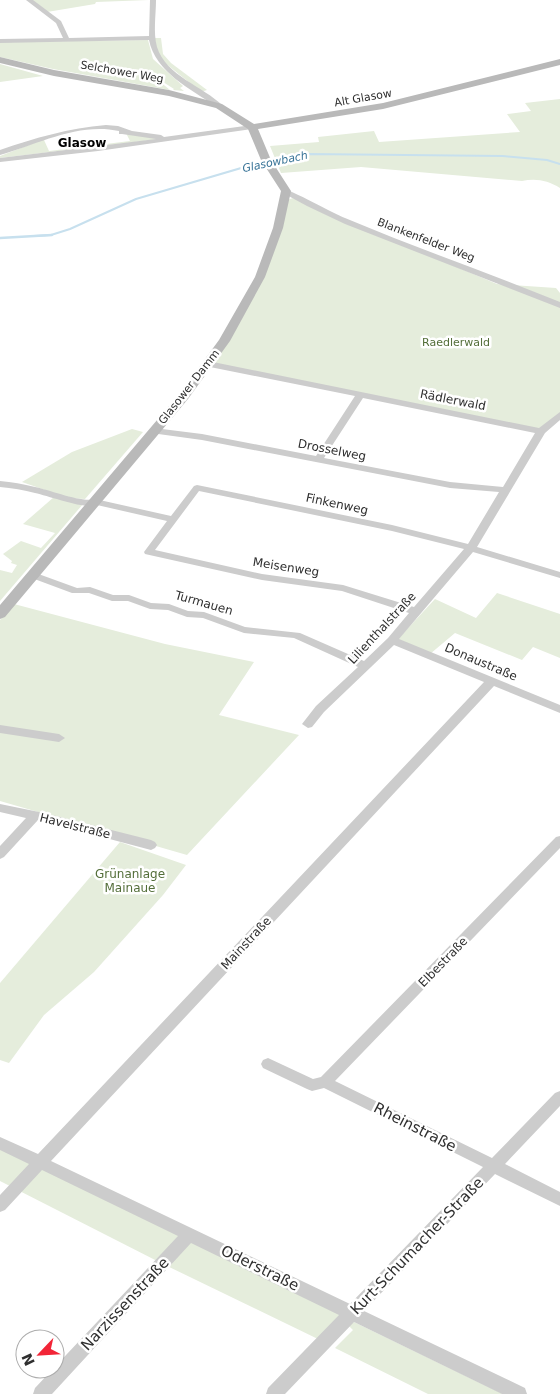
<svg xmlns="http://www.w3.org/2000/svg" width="560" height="1394" font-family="'DejaVu Sans',sans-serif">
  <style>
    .green { fill: #e5eddc }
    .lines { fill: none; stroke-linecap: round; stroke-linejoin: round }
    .stream-far1 { stroke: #c7e0ee; stroke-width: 2 }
    .stream { stroke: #c7e0ee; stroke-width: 2.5 }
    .street { fill: #ccc; fill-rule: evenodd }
    .secondary { fill: #b9b9b9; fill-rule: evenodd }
    .labels { text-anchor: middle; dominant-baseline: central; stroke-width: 5; stroke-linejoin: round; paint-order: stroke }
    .far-street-label { font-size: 11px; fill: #2f2f2f; stroke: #fff }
    .far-water-label { font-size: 11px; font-style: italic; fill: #377397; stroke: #fff }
    .far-park-label { font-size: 11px; fill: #536e39; stroke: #fff }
    .far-quarter-label { font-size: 12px; font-weight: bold; fill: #000; stroke: #fff }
    .street-label { font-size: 12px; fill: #2f2f2f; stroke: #fff }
    .park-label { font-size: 12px; fill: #536e39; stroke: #fff }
    .near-street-label { font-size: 15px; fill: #2f2f2f; stroke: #fff }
  </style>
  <rect width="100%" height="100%" fill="#fff"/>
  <g class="green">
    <path d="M32 0H149L96 2 95 4 47 12Z"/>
    <path d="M154 38H161L163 54 171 63 207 90 201 92 165 63 158 55Z"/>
    <path d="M148 40 153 59 183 86 180 88 184 91 173 90 174 89 160 80 159 81 170 90 53 69 0 57V42Z"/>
    <path d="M0 64 43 76 0 82Z"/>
    <path d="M560 99V188C548 180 535 178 522 181L361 167 281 173 270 146 319 142 318 137 374 131 379 142 520 132 507 114 531 111 525 103Z"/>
    <path d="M126 133 160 139 0 158V156L42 140H44L49 151 130 141Z"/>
    <path d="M293 198 497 284 556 288 560 293V415L538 429 213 363 239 322 287 200Z"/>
    <path d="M132 429 143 432 85 499 68 498 22 482 72 452Z"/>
    <path d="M54 497 83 504 0 601V570L12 573 17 565 11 563 12 561 3 554 21 541 41 548 55 533 23 524Z"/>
    <path d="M497 593 560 614V658L533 647 522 660 455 633 430 654 397 640 435 599 476 618Z"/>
    <path d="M14 604 165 644 254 662 219 715 299 735 187 855 0 801V620Z"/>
    <path d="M120 842 186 865 163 895 94 972 44 1015 9 1063 0 1060V983Z"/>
    <path d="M0 1148 344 1316 320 1340 163 1264 0 1181Z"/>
    <path d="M354 1322 503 1394H428L335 1348 353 1330 348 1325Z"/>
  </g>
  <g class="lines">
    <path class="stream-far1" d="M34 236 51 235 70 229 136 199 258 163 308 154 503 156 547 160 560 164"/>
    <path class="stream" d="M0 238 52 235"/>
    <g class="street">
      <path d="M26 0H33L61 21 69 38 149 36 150 0H156C156 15 153 32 157 47 166 76 203 86 223 106L217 107C192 90 155 72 149 40L0 43V39L63 38 56 23Z"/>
      <path d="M106 125 118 126 132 131 161 135 164 137 252 125 256 127 252 129 98 151 0 162V158L156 139 122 134H119V131C79 122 38 144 0 155V150C35 138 69 128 106 125Z"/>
      <path d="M283 189C290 189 334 214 345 218 416 248 489 273 560 302V308L345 224 307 206 283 193Z"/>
      <path d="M208 361 539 428 560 412V420L545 433 477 547 560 572V578L473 552 399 639 560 705V713L494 686 51 1161 350 1304 483 1167 324 1088 312 1091 307 1089 263 1068 261 1064 263 1060 268 1058 313 1079 321 1077 556 837 560 836V848L335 1081 492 1158 555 1093 560 1091V1106L505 1164 560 1192V1206L495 1174 364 1311 525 1388 527 1394H502L354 1322 285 1394H266L268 1388 339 1315 191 1243 52 1394H33L35 1388 178 1236 42 1170 5 1210 0 1212V1195L29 1164 0 1150V1137L38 1154 484 682 394 645 324 712 312 727 308 728 302 724 316 706 358 667 294 638 244 633 203 618 187 617 168 610 150 609 128 601H112L89 593H72L29 577 28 575 29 573 33 572 77 588 90 587 113 595H129L151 603 169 604 188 611 204 612 245 627 300 633 364 661 388 638 409 613 342 591 262 580 145 554 144 552 167 521 97 505C86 510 49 496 35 493 24 490 12 488 0 487V481C12 482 23 484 35 487 50 490 82 503 95 499L171 516 194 486 197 485 392 525 468 544 499 492 450 488 202 440 151 433V429L154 428 202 434 316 456 355 396 205 366V362ZM363 398 535 433 503 487 450 482 324 458ZM199 491 392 531 464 549 414 607 343 585 262 574 155 550Z"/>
      <path d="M0 725 59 734 65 738 59 742 0 733Z"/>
      <path d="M0 804 44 813 151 840 155 842 157 845 155 848 151 850 38 820 4 857 0 859V846L26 818 0 812Z"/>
    </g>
    <path class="secondary" d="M0 57 54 70 169 90 222 104 254 124 383 103 560 59V65L383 109 258 129 271 160 291 191 283 228 265 277 230 341 188 399 5 617 0 619V605L180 393 219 340 255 277 273 228 281 191 261 160 248 129 216 108 169 96 54 76 0 63Z"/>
  </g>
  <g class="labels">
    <g class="far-street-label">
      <text transform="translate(122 72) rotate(10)">Selchower Weg</text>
      <text transform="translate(363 98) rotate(-10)">Alt Glasow</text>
      <text transform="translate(426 240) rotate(21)">Blankenfelder Weg</text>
      <text transform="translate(189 387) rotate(-52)">Glasower Damm</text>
    </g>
    <g class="far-water-label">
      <text transform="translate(275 162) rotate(-12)">Glasowbach</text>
    </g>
    <g class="far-park-label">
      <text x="456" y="342">Raedlerwald</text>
    </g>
    <g class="far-quarter-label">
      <text x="82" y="143">Glasow</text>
    </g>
    <g class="street-label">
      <text transform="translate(453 400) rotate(11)">Rädlerwald</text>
      <text transform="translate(332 450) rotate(11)">Drosselweg</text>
      <text transform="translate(337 504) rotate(12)">Finkenweg</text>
      <text transform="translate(286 567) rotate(9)">Meisenweg</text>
      <text transform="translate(204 603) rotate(16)">Turmauen</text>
      <text transform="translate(382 628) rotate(-47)">Lilienthalstraße</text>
      <text transform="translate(481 662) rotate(23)">Donaustraße</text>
      <text transform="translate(75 826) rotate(14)">Havelstraße</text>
      <text transform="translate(246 943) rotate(-47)">Mainstraße</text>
      <text transform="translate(443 962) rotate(-46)">Elbestraße</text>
    </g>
    <g class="park-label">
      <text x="130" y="874">Grünanlage<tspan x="130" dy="14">Mainaue</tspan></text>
    </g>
    <g class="near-street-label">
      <text transform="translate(415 1127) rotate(27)">Rheinstraße</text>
      <text transform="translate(417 1246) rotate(-46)">Kurt-Schumacher-Straße</text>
      <text transform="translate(260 1268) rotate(26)">Oderstraße</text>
      <text transform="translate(125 1304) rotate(-47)">Narzissenstraße</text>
    </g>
  </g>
  <g transform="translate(40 1354) rotate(245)"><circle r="24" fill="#ffffff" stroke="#acacac"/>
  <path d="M0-4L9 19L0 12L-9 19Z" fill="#f22537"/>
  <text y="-8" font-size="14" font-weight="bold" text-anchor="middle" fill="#2f2f2f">N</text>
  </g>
</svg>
